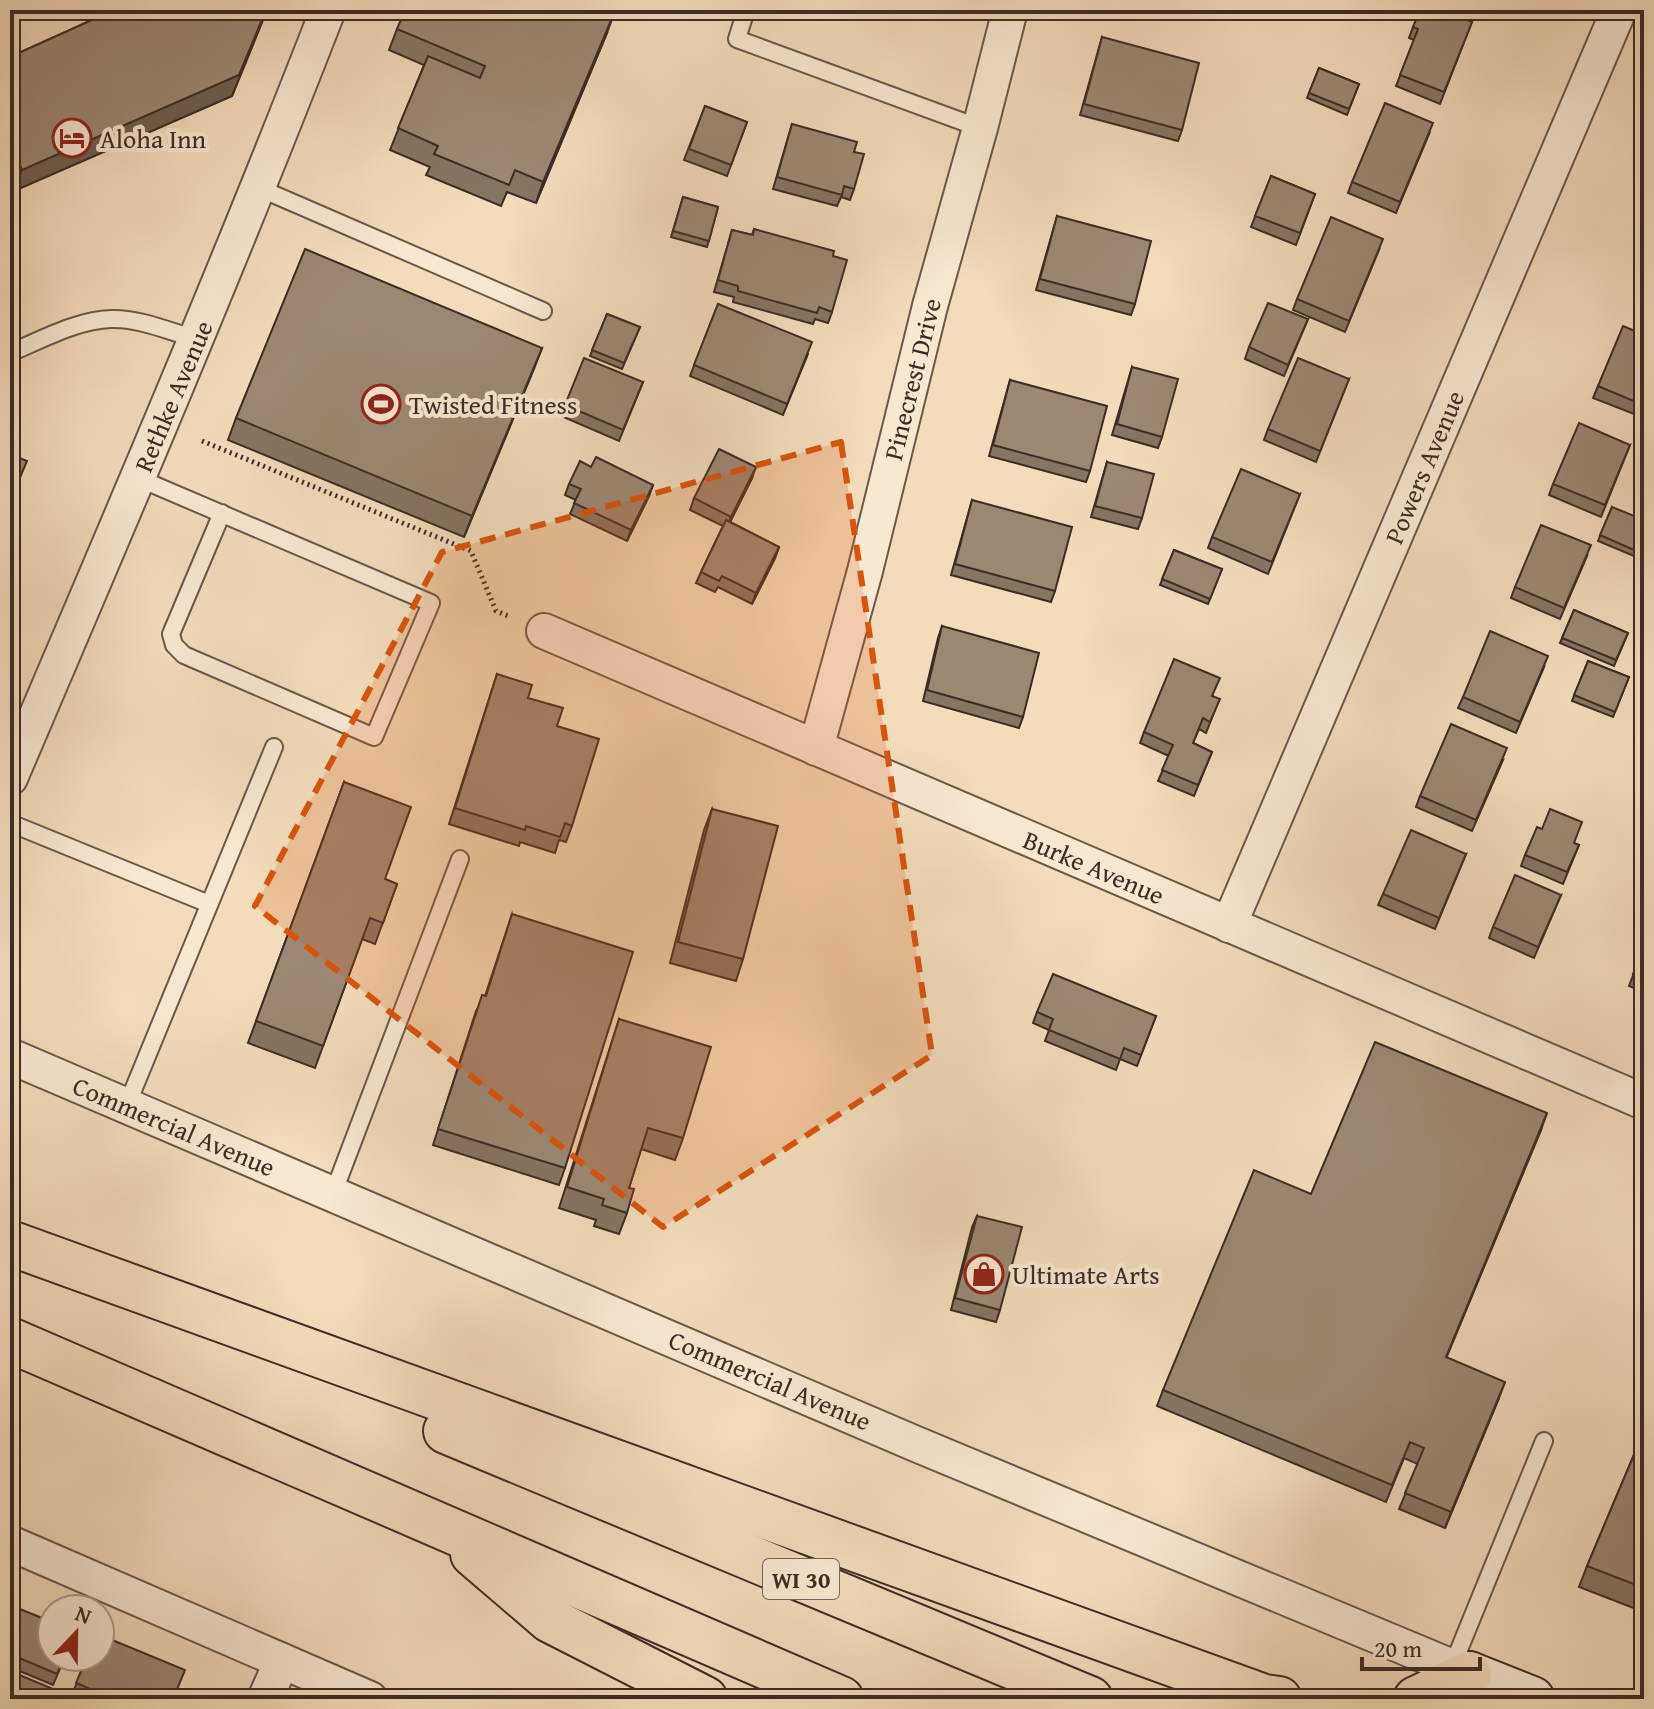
<svg xmlns="http://www.w3.org/2000/svg" width="1654" height="1709" font-family="'Gentium Book Plus',serif">
  <style>
    .lines { fill: none; stroke-linecap: round; stroke-linejoin: round }
    .lane-casing { stroke: #6a584b; stroke-width: 20 }
    .street-casing { stroke: #6a584b; stroke-width: 38 }
    .secondary-casing { stroke: #3c2c26; stroke-width: 48 }
    .highway-casing { stroke: #3c2c26; stroke-width: 48 }
    .path { stroke: #3c2c26; stroke-width: 5; stroke-dasharray: 2 4; stroke-linecap: butt }
    .lane { stroke: #f7e8d2; stroke-width: 16 }
    .street { stroke: #f7e8d2; stroke-width: 34 }
    .secondary { stroke: #f7e8d2; stroke-width: 44 }
    .highway { stroke: #f2dcba; stroke-width: 44 }
    .wall { fill: #857563; stroke: #3c2c26; stroke-width: 2 }
    .shaded-wall { fill: #6c5f50; stroke: #3c2c26; stroke-width: 2 }
    .building { fill: #9b8873; stroke: #3c2c26; stroke-width: 2 }
    .marked { fill: #d7540f; fill-opacity: 0.2; stroke: #d7540f; stroke-width: 6; stroke-dasharray: 16 10; stroke-linejoin: round }
    .labels { text-anchor: middle; dominant-baseline: central; stroke-width: 8; stroke-linejoin: round; paint-order: stroke }
    .shield { fill: #f7e8d2; stroke: #74645a; stroke-width: 2 }
    .shield-label { font-size: 24px; font-weight: bold; fill: #3c2c26 }
    .poi-label { font-size: 26px; fill: #3c2c26; stroke: #f7e8d2; text-anchor: start }
    .street-label { font-size: 26px; fill: #3c2c26; stroke: #f7e8d2 }
  </style>
  <rect width="100%" height="100%" fill="#f2dcba"/>
  <filter id="stains"><feTurbulence type="fractalNoise" baseFrequency=".0025" numOctaves="4"/><feColorMatrix values="0 0 0 0 .2 0 0 0 0 .09 0 0 0 0 .02 0 0 0 .5 -.17"/></filter>
  <radialGradient id="worn" r=".72"><stop offset=".6" stop-color="#630" stop-opacity="0"/><stop offset="1" stop-color="#630" stop-opacity=".3"/></radialGradient>
  <g class="lines">
    <g class="lane-casing">
      <g id="lane">
        <path d="M746 10 737 39 980 128"/>
        <path d="M259 188 543 311"/>
        <path d="M10 353C41 340 77 320 111 319 140 318 170 332 197 339"/>
        <path d="M138 478 431 603 374 737 184 655 174 645 171 634 222 513"/>
        <path d="M10 823 209 904"/>
        <path d="M127 1105 274 747"/>
        <path d="M333 1194 460 859"/>
        <path d="M1452 1667 1544 1441"/>
      </g>
    </g>
    <g class="street-casing">
      <g id="street">
        <path d="M544 631 1644 1102"/>
        <path d="M816 748 865 571 930 306 980 128 1010 10"/>
        <path d="M10 778C119 523 228 268 328 10"/>
        <path d="M1229 925 1619 10"/>
        <path d="M10 1056 916 1444 1469 1674"/>
        <path d="M10 1543 370 1699"/>
        <path d="M265 1699 282 1661"/>
      </g>
    </g>
    <g class="secondary-casing">
      <path id="secondary" d="M1469 1674 1532 1699"/>
    </g>
    <g class="highway-casing">
      <g id="highway">
        <path d="M10 1243 1264 1697 1279 1699"/>
        <path d="M10 1340 841 1699"/>
        <path d="M446 1431 1090 1699"/>
        <path d="M473 1554 550 1620 705 1699"/>
        <path d="M1416 1699 1469 1674"/>
      </g>
    </g>
    <path class="path" d="M202 441 471 551 496 611 511 617"/>
    <use href="#lane" class="lane"/>
    <use href="#street" class="street"/>
    <use href="#secondary" class="secondary"/>
    <use href="#highway" class="highway"/>
  </g>
  <g class="wall">
    <path d="M114 10H267L232 96 14 191 13 188 10 196V57Z"/>
    <path d="M1472 22 1440 104 1396 86 1414 40 1409 38 1413 27Z"/>
    <path d="M397 29 607 33 536 203 507 192 501 206 426 175 430 167 390 150 424 65 389 50Z"/>
    <path d="M1102 37 1182 130 1178 141 1080 115Z"/>
    <path d="M1319 68 1359 84 1347 115 1307 98Z"/>
    <path d="M705 106 747 122 727 176 684 160Z"/>
    <path d="M792 124 854 152V189L850 200 841 197 837 206 773 189Z"/>
    <path d="M1429 134 1396 213 1348 193 1352 182Z"/>
    <path d="M1271 176 1315 194 1296 245 1251 227Z"/>
    <path d="M683 197 718 207 707 247 671 237Z"/>
    <path d="M1057 216 1135 304 1131 315 1036 290Z"/>
    <path d="M754 229 833 256 832 312 828 323 815 319 813 324 733 302 734 297 714 292 732 230 752 235Z"/>
    <path d="M1379 250 1345 332 1293 310 1297 299Z"/>
    <path d="M1644 270V297L1635 293Z"/>
    <path d="M718 304 808 354 783 415 690 376Z"/>
    <path d="M607 314 640 327 622 369 590 356Z"/>
    <path d="M1308 319 1284 376 1245 359 1249 347Z"/>
    <path d="M542 348 464 537 228 440 236 418Z"/>
    <path d="M1132 367 1162 437 1158 448 1112 435Z"/>
    <path d="M1349 379 1316 462 1264 440 1268 429Z"/>
    <path d="M1010 380 1090 471 1086 482 989 456Z"/>
    <path d="M643 382 619 441 561 416 565 405Z"/>
    <path d="M1598 386 1644 404 1639 416 1593 398Z"/>
    <path d="M1630 445 1601 517 1549 495 1553 484Z"/>
    <path d="M1107 462 1142 518 1138 529 1091 517Z"/>
    <path d="M591 467 653 485 649 496 627 541 570 514 576 500 565 495 569 484Z"/>
    <path d="M752 478 730 522 779 547 775 558 752 604 718 587 715 592 696 583 701 572 723 526 690 510 694 498Z"/>
    <path d="M1300 494 1268 574 1208 548 1212 537Z"/>
    <path d="M972 500 1055 591 1051 602 951 575Z"/>
    <path d="M1612 507 1644 553 1641 559 1598 541Z"/>
    <path d="M1174 550 1222 569 1208 604 1160 585Z"/>
    <path d="M1587 556 1560 619 1511 598 1515 587Z"/>
    <path d="M1574 610 1628 633 1614 666 1560 643Z"/>
    <path d="M942 626 1023 717 1019 728 923 701 938 638Z"/>
    <path d="M1588 661 1629 677 1613 717 1572 701Z"/>
    <path d="M1544 667 1516 733 1458 708 1463 697Z"/>
    <path d="M497 674 528 698 557 726 572 826 566 842 559 840 555 853 520 842 519 846 449 824Z"/>
    <path d="M1213 696 1215 710 1206 733 1199 729 1193 743 1212 752 1194 796 1158 781 1169 756 1140 743 1144 732Z"/>
    <path d="M1503 760 1472 831 1416 807 1420 796Z"/>
    <path d="M344 782 385 879 397 884 375 944 362 939 315 1068 248 1043Z"/>
    <path d="M712 809 743 959 736 981 670 963 704 830Z"/>
    <path d="M1574 843 1579 845 1563 884 1521 866 1525 855Z"/>
    <path d="M1466 854 1435 929 1378 905 1383 894Z"/>
    <path d="M1561 895 1534 958 1489 938 1493 927Z"/>
    <path d="M512 914 565 1168 559 1185 433 1145 476 1011 485 996Z"/>
    <path d="M1644 947V992L1629 986Z"/>
    <path d="M1037 1012 1156 1016 1137 1066 1120 1059 1116 1070 1045 1041 1049 1030 1033 1023Z"/>
    <path d="M619 1019 683 1138 675 1160 641 1149 629 1188 627 1213 619 1234 594 1226 596 1220 559 1208Z"/>
    <path d="M1541 1130 1446 1357 1499 1398 1445 1528 1399 1509 1418 1464 1404 1458 1386 1502 1157 1406 1163 1390 1311 1194Z"/>
    <path d="M977 1216 1000 1310 996 1322 951 1310 972 1227Z"/>
    <path d="M1644 1431V1612L1579 1587 1587 1566Z"/>
    <path d="M10 1605 65 1657 53 1685 10 1667Z"/>
    <path d="M87 1657 174 1699H82L72 1695Z"/>
  </g>
  <g class="shaded-wall">
    <path d="M266 10H267L232 96 14 191 22 170Z"/>
    <path d="M615 11 607 33 536 203 543 182Z"/>
    <path d="M17 177 10 196V180Z"/>
    <path d="M542 348 534 369 464 537 472 516Z"/>
    <path d="M756 467 752 478 727 528 731 517Z"/>
    <path d="M653 485 649 496 627 541 631 530Z"/>
    <path d="M779 547 775 558 752 604 756 593Z"/>
    <path d="M1547 1113 1541 1130 1440 1373 1446 1357Z"/>
    <path d="M1505 1382 1499 1398 1445 1528 1451 1512Z"/>
  </g>
  <g class="building">
    <path d="M114 10H266L239 75 22 170 10 142V57Z"/>
    <path d="M405 10H612L615 11 543 182 515 170 509 185 434 154 438 146 398 128 428 56 480 78 485 66 397 29Z"/>
    <path d="M1420 10H1443L1472 22 1444 92 1400 75 1418 29 1413 27Z"/>
    <path d="M1102 37 1199 63 1182 130 1084 104Z"/>
    <path d="M1319 68 1359 84 1349 109 1309 93Z"/>
    <path d="M1385 103 1433 123 1400 202 1352 182Z"/>
    <path d="M705 106 747 122 731 165 689 149Z"/>
    <path d="M792 124 857 142 854 152 864 154 854 189 844 186 842 195 777 177Z"/>
    <path d="M10 161 17 177 10 180Z"/>
    <path d="M1271 176 1315 194 1300 233 1255 216Z"/>
    <path d="M683 197 718 207 709 241 673 231Z"/>
    <path d="M1057 216 1151 241 1135 304 1040 279Z"/>
    <path d="M1331 217 1383 239 1349 321 1297 299Z"/>
    <path d="M754 229 834 251 833 256 847 260 832 312 819 307 817 313 738 291V286L718 280 732 230 753 235Z"/>
    <path d="M305 249 542 348 472 516 236 418Z"/>
    <path d="M1644 270V284L1639 282Z"/>
    <path d="M1268 303 1308 319 1288 365 1249 347Z"/>
    <path d="M718 304 812 342 787 404 694 365Z"/>
    <path d="M607 314 640 327 624 363 592 350Z"/>
    <path d="M1623 326 1644 335 1643 405 1598 386Z"/>
    <path d="M584 358 643 382 623 430 565 405Z"/>
    <path d="M1298 358 1349 379 1320 451 1268 429Z"/>
    <path d="M1132 367 1178 379 1162 437 1117 424Z"/>
    <path d="M1010 380 1107 406 1090 471 993 445Z"/>
    <path d="M1579 423 1630 445 1605 505 1553 484Z"/>
    <path d="M719 449 756 467 731 517 694 498Z"/>
    <path d="M10 454 27 461 10 501Z"/>
    <path d="M596 457 653 485 631 530 574 503 581 489 569 484 580 461 591 467Z"/>
    <path d="M1107 462 1154 474 1142 518 1095 506Z"/>
    <path d="M1241 469 1300 494 1272 562 1212 537Z"/>
    <path d="M972 500 1072 527 1055 591 955 564Z"/>
    <path d="M1612 507 1644 520 1643 554 1600 535Z"/>
    <path d="M726 520 779 547 756 593 722 576 719 581 701 572Z"/>
    <path d="M1541 525 1591 545 1564 608 1515 587Z"/>
    <path d="M1174 550 1222 569 1210 599 1162 579Z"/>
    <path d="M1574 610 1628 633 1616 660 1562 638Z"/>
    <path d="M942 626 1039 653 1023 717 927 690Z"/>
    <path d="M1490 631 1548 656 1520 722 1463 697Z"/>
    <path d="M1174 659 1220 678 1212 696 1220 699 1210 722 1203 718 1193 743 1212 752 1198 785 1162 770 1173 745 1144 732Z"/>
    <path d="M1588 661 1629 677 1615 712 1574 695Z"/>
    <path d="M497 674 532 685 528 698 563 708 557 726 599 739 572 826 565 823 560 837 526 826 525 830 455 808Z"/>
    <path d="M1451 724 1507 748 1476 820 1420 796Z"/>
    <path d="M344 782 411 807 385 879 397 884 383 923 370 918 323 1046 256 1021Z"/>
    <path d="M712 809 778 826 743 959 678 942Z"/>
    <path d="M1550 809 1582 822 1574 843 1579 845 1567 872 1525 855 1537 827 1542 829Z"/>
    <path d="M1411 830 1466 854 1439 918 1383 894Z"/>
    <path d="M1515 875 1561 895 1538 947 1493 927Z"/>
    <path d="M512 914 633 952 565 1168 438 1129 482 995 486 996Z"/>
    <path d="M1644 947V979L1633 974Z"/>
    <path d="M1053 974 1156 1016 1141 1055 1124 1048 1120 1059 1049 1030 1053 1019 1037 1012Z"/>
    <path d="M619 1019 711 1047 683 1138 648 1128 629 1188 634 1189 627 1213 602 1205 604 1199 567 1187Z"/>
    <path d="M1375 1042 1547 1113 1446 1357 1505 1382 1451 1512 1405 1493 1424 1448 1410 1442 1392 1485 1163 1390 1254 1170 1311 1194Z"/>
    <path d="M977 1216 1022 1227 1000 1310 955 1298Z"/>
    <path d="M1644 1431V1588L1587 1566Z"/>
    <path d="M10 1605 52 1622V1657H64L57 1674 10 1654Z"/>
    <path d="M100 1635 185 1670 173 1699H114L76 1683 87 1657H100Z"/>
    <path d="M10 1671 53 1689 49 1699H10Z"/>
  </g>
  <path class="marked" d="M841 442 932 1055 663 1227 255 906 442 552Z"/>
  <defs>
    <g id="hotel-ring" transform="scale(2)"><circle r="9.5" fill="#f7e8d2" stroke="#8f2418" stroke-width="1.5"/><path d="M-6-4.5h1.5V1H6V5H4.5V3h-9V5H-6ZM-4 0a1.8 1.8 0 1 1 3.6 0ZM.5 0V-2.5h3Q6-2.5 6 0Z" fill="#8f2418"/></g>
    <g id="stadium-ring" transform="scale(2)"><circle r="9.5" fill="#f7e8d2" stroke="#8f2418" stroke-width="1.5"/><path d="M0-5a6.5 5 0 1 0 0 10a6.5 5 0 1 0 0-10ZM-3.5-1.8h7v3.6h-7Z" fill="#8f2418"/></g>
    <g id="shop-ring" transform="scale(2)"><circle r="9.5" fill="#f7e8d2" stroke="#8f2418" stroke-width="1.5"/><path d="M-5-2.5h2.3a2.7 3.5 0 0 1 5.4 0H5L5.5 6h-11ZM-1.5-2.5h3a1.5 2.3 0 0 0-3 0Z" fill="#8f2418"/></g>
  </defs>
  <g fill-rule="evenodd">
    <use href="#hotel-ring" x="72" y="138"/>
    <use href="#stadium-ring" x="381" y="404"/>
    <use href="#shop-ring" x="984" y="1274"/>
  </g>
  <g class="labels">
    <rect class="shield" x="763" y="1559" width="76" height="40" rx="6"/>
    <g class="shield-label">
      <text x="801" y="1579">WI 30</text>
    </g>
    <g class="poi-label">
      <text x="100" y="138">Aloha Inn</text>
      <text x="409" y="404">Twisted Fitness</text>
      <text x="1012" y="1274">Ultimate Arts</text>
    </g>
    <g class="street-label">
      <text transform="translate(912 379) rotate(-76)">Pinecrest Drive</text>
      <text transform="translate(173 396) rotate(-67)">Rethke Avenue</text>
      <text transform="translate(1424 467) rotate(-67)">Powers Avenue</text>
      <text transform="translate(1094 867) rotate(23)">Burke Avenue</text>
      <text transform="translate(174 1126) rotate(23)">Commercial Avenue</text>
      <text transform="translate(770 1380) rotate(23)">Commercial Avenue</text>
    </g>
  </g>
  <rect width="1654" height="1709" fill="none" stroke="#f2dcba" stroke-width="40"/>
  <rect x="12" y="12" width="1630" height="1685" fill="none" stroke="#3c2c26" stroke-width="4"/>
  <rect x="20" y="20" width="1614" height="1669" fill="none" stroke="#3c2c26" stroke-width="2"/>
  <g transform="translate(76 1633) rotate(22)"><circle r="38" fill="#f7e8d2" stroke="#ac9d8d" stroke-width="2"/>
  <path d="M0-6L14 30L0 20L-14 30Z" fill="#8f2418"/>
  <text y="-12" font-size="22" font-weight="bold" text-anchor="middle" fill="#3c2c26">N</text>
  </g>
  <path d="M1362 1657v12h118v-12" fill="none" stroke="#3c2c26" stroke-width="4"/>
  <text x="1374" y="1657" font-size="24" fill="#3c2c26" stroke="#f7e8d2" stroke-width="6" paint-order="stroke">20 m</text>
  <rect width="100%" height="100%" filter="url(#stains)"/>
  <rect width="100%" height="100%" fill="url(#worn)"/>
</svg>
